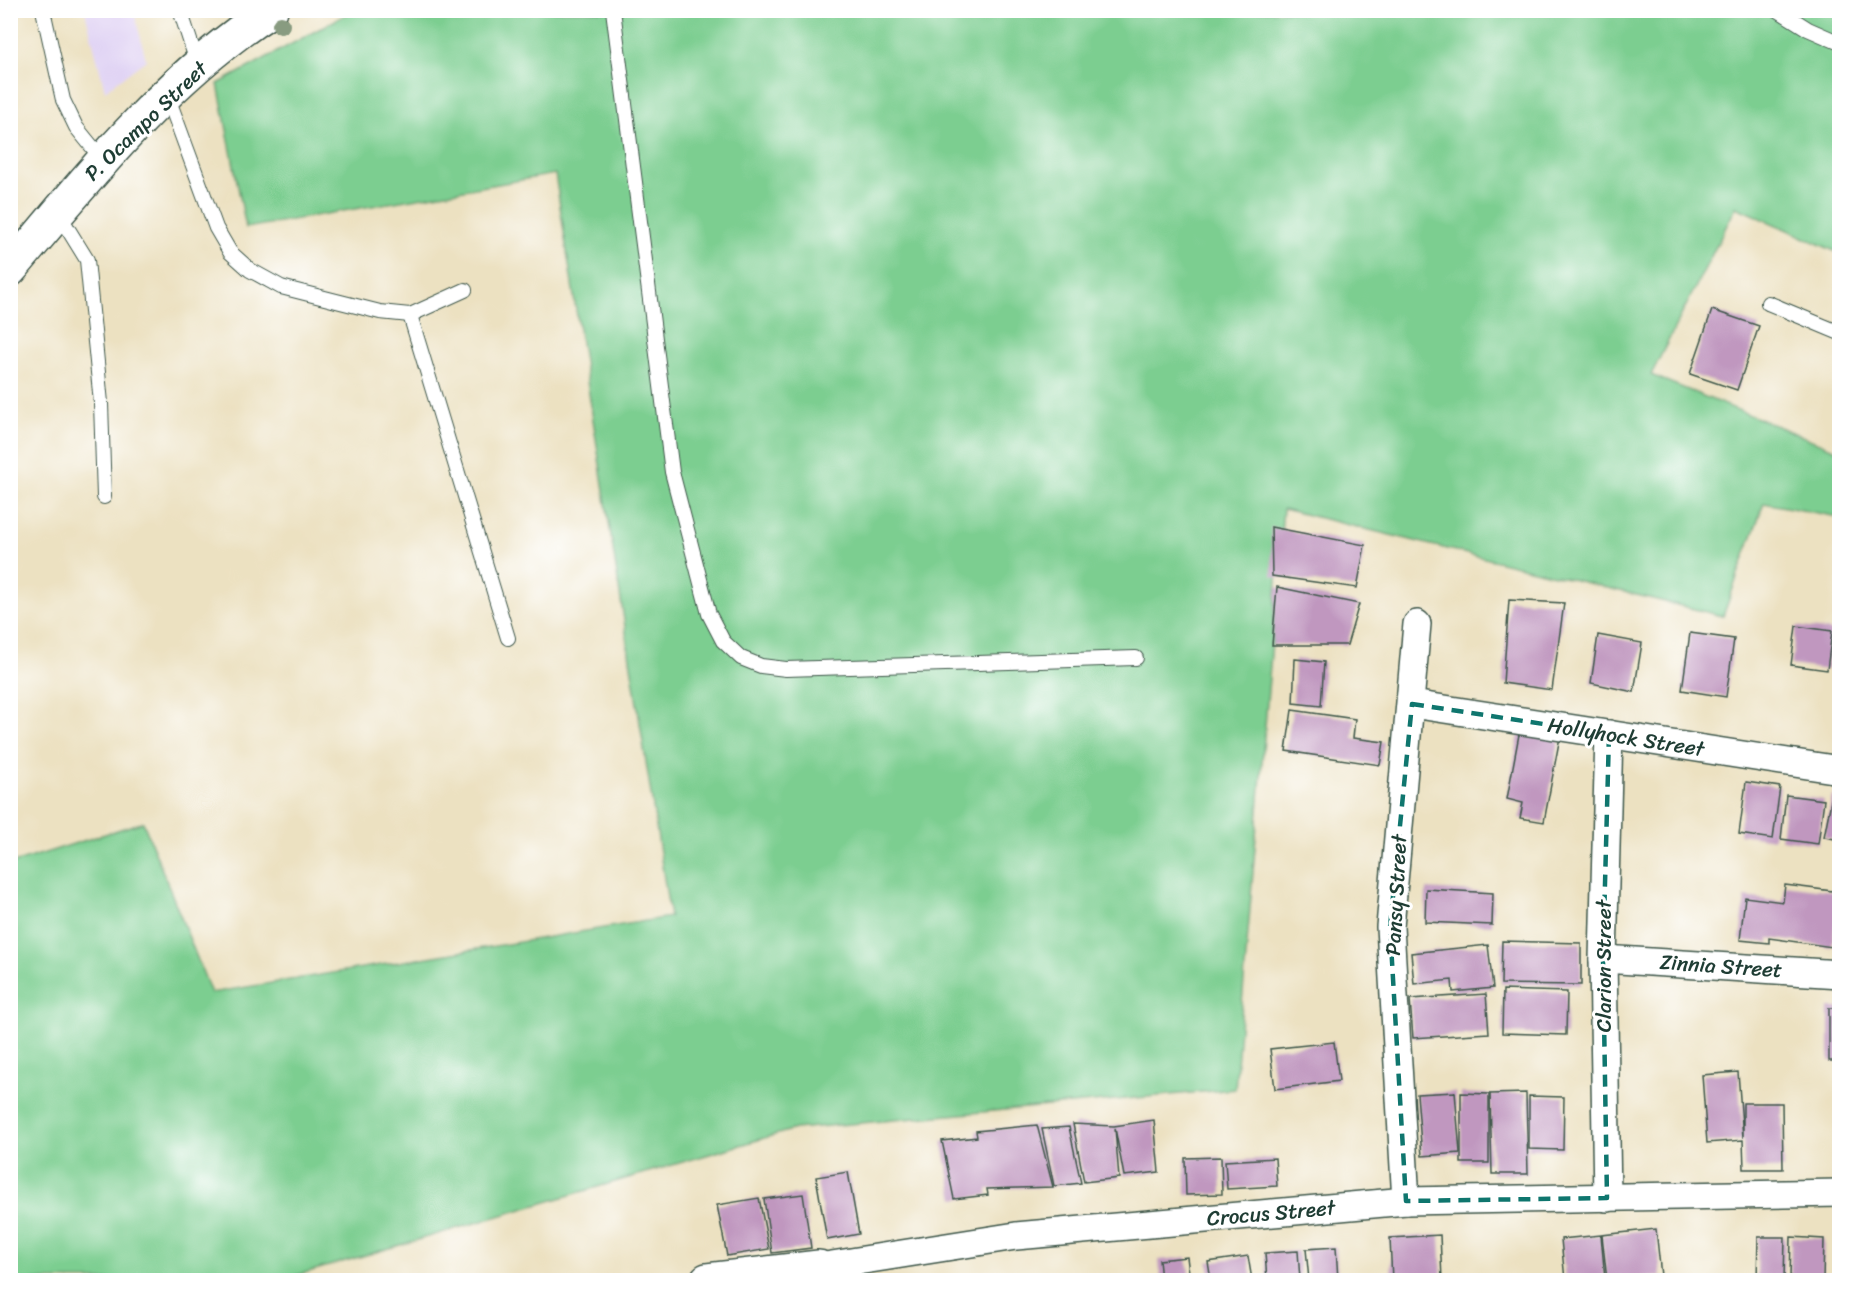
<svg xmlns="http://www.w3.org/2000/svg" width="1850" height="1291" font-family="Sriracha,sans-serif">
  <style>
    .built { fill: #e1d4f4 }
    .green { fill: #7cce90; stroke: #4e8662; stroke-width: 1.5 }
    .building { fill: #c097bf }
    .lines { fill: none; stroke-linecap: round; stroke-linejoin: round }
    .lane-casing { stroke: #3e5649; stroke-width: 16 }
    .street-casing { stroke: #3e5649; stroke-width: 30 }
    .secondary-casing { stroke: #3e5649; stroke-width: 36 }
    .lane { stroke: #fff; stroke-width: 14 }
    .street { stroke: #fff; stroke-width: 27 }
    .secondary { stroke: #fff; stroke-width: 33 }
    .tree { fill: #889b80 }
    .marked { fill: none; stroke: #0f766e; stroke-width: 4.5; stroke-dasharray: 12 8; stroke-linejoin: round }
    .labels { text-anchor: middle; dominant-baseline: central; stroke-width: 6; stroke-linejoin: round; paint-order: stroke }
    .street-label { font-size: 21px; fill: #1f3d34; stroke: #fff }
  </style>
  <rect width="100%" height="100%" fill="#fff"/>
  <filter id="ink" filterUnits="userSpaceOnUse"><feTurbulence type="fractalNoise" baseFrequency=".0167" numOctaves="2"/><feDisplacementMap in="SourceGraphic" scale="12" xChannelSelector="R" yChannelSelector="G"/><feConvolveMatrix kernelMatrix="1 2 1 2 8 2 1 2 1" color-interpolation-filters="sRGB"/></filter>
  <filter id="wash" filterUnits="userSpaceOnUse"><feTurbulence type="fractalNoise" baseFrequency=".008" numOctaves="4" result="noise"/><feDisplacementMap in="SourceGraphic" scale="24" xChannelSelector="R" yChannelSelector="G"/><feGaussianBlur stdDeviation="1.35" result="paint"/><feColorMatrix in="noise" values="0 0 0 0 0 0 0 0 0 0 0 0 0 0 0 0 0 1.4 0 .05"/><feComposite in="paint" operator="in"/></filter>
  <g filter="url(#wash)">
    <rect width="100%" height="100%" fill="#ece1c1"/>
    <path class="built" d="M85 11H134L146 60 105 91Z"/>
    <path class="green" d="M352 11H1839V253L1736 207 1651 375 1839 451V517L1764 503 1723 616 1283 509 1235 1089 795 1129 281 1280H11L10 864 143 822 211 993 670 917 555 174 246 228 218 84Z"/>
    <g id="blocks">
      <g class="building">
        <path d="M1712 310 1759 326 1737 390 1690 374Z"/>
        <path d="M1271 527 1365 545 1357 588 1272 576Z"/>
        <path d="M1277 587 1359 604 1347 645H1272Z"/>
        <path d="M1509 600 1564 603 1552 690 1503 683Z"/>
        <path d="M1796 626 1832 631 1827 670 1791 665Z"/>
        <path d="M1690 633 1734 639 1726 697 1682 690Z"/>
        <path d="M1598 635 1642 643 1634 692 1591 683Z"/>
        <path d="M1295 659 1324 662 1321 706 1293 703Z"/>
        <path d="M1292 710 1355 719 1353 738 1384 742 1380 765 1286 751Z"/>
        <path d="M1520 729 1560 737 1544 822 1520 818 1523 803 1507 799Z"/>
        <path d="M1746 782 1780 787 1773 839 1739 834Z"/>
        <path d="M1786 795 1824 800 1818 844 1781 839Z"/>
        <path d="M1832 796 1840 798V840L1824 837Z"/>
        <path d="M1785 885 1840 892 1832 947 1769 938V943L1740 940 1745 897 1783 902Z"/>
        <path d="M1426 889 1493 893 1492 925 1425 922Z"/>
        <path d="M1502 941 1581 943V985L1501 984Z"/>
        <path d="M1488 945 1493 988 1453 992 1452 980 1414 984 1411 953Z"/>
        <path d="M1503 990 1567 992 1566 1035 1502 1033Z"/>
        <path d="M1486 994 1489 1033 1413 1038 1410 999Z"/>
        <rect x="1829" y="1008" width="11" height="53"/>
        <path d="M1334 1042 1339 1081 1275 1089 1270 1049Z"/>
        <path d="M1738 1072 1743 1138V1103H1782L1783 1169H1744L1743 1140 1707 1143 1702 1075Z"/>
        <path d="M1455 1092 1460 1153 1422 1156 1417 1094Z"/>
        <path d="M1461 1093 1489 1094V1163H1461Z"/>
        <path d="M1526 1093 1528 1174H1492L1490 1094Z"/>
        <path d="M1529 1096 1564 1097 1563 1150 1529 1149Z"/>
        <path d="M1154 1120 1159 1172 1124 1176 1115 1128 1119 1178 1084 1182 1073 1124 1114 1126Z"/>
        <path d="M1037 1125 1053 1187 987 1189 988 1195 954 1199 942 1141 977 1137 976 1131Z"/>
        <path d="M1069 1127 1081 1183 1054 1186 1042 1129Z"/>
        <path d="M1221 1157 1222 1194 1186 1195 1185 1158Z"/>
        <path d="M1275 1158 1277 1186 1227 1189 1225 1161Z"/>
        <path d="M848 1172 859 1234 827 1240 816 1177Z"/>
        <path d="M803 1194 811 1248 772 1253 764 1199Z"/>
        <path d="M759 1198 769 1249 727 1256 717 1205Z"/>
        <path d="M1656 1229 1661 1276 1607 1280 1602 1235Z"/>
        <path d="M1440 1235 1442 1280H1392L1390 1238Z"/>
        <path d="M1601 1235 1605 1280H1565L1561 1239Z"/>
        <path d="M1758 1237H1785L1784 1280H1757Z"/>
        <path d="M1791 1237 1824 1239 1823 1280 1790 1279Z"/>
        <path d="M1336 1247 1338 1280H1309L1306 1249Z"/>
        <path d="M1298 1251 1300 1280H1267L1265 1253Z"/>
        <path d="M1248 1256 1252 1280H1211L1208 1262Z"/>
        <path d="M1187 1257 1190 1280H1161L1159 1260Z"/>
      </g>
    </g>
  </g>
  <g filter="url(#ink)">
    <use href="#blocks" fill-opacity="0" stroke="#3e5649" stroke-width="1.5"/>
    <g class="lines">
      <g class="lane-casing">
        <g id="lane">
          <path d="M43 10 63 100 76 127 102 159"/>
          <path d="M180 10 198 65"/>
          <path d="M613 10 672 472 709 614 723 641 741 658 761 666 786 669 1136 658"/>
          <path d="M1778 10 1808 29 1840 43"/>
          <path d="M167 95 216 228 230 252 250 270 281 287 380 312 410 315 465 290"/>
          <path d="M58 213 87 260 101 403 104 497"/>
          <path d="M1768 303 1840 333"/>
          <path d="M410 315 508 638"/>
        </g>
      </g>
      <g class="street-casing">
        <g id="street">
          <path d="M1412 704 1840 770"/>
          <path d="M1603 959 1840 974"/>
          <path d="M1607 1198 1603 959 1609 734"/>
          <path d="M1406 1201 1390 927 1417 624"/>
          <path d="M819 1267 1016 1236 1406 1201 1840 1193"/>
        </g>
      </g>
      <g class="secondary-casing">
        <g id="secondary">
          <path d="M10 270C88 177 167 77 271 10"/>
          <path d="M707 1280 819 1267 822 1280"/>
        </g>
      </g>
      <use href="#lane" class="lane"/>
      <use href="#street" class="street"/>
      <use href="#secondary" class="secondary"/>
    </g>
    <circle class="tree" cx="281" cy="25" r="9"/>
  </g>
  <path class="marked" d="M1412 704 1609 734 1603 959 1607 1198 1406 1201 1390 927Z"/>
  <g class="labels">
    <g class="street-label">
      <text transform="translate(146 121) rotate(-44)">P. Ocampo Street</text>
      <text transform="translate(1626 737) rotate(9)">Hollyhock Street</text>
      <text transform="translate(1396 895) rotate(-87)">Pansy Street</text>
      <text transform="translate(1604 966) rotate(-90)">Clarion Street</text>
      <text transform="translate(1721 966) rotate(4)">Zinnia Street</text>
      <text transform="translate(1271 1213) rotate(-5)">Crocus Street</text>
    </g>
  </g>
  <rect width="1850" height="1291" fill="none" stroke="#fff" stroke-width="36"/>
</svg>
